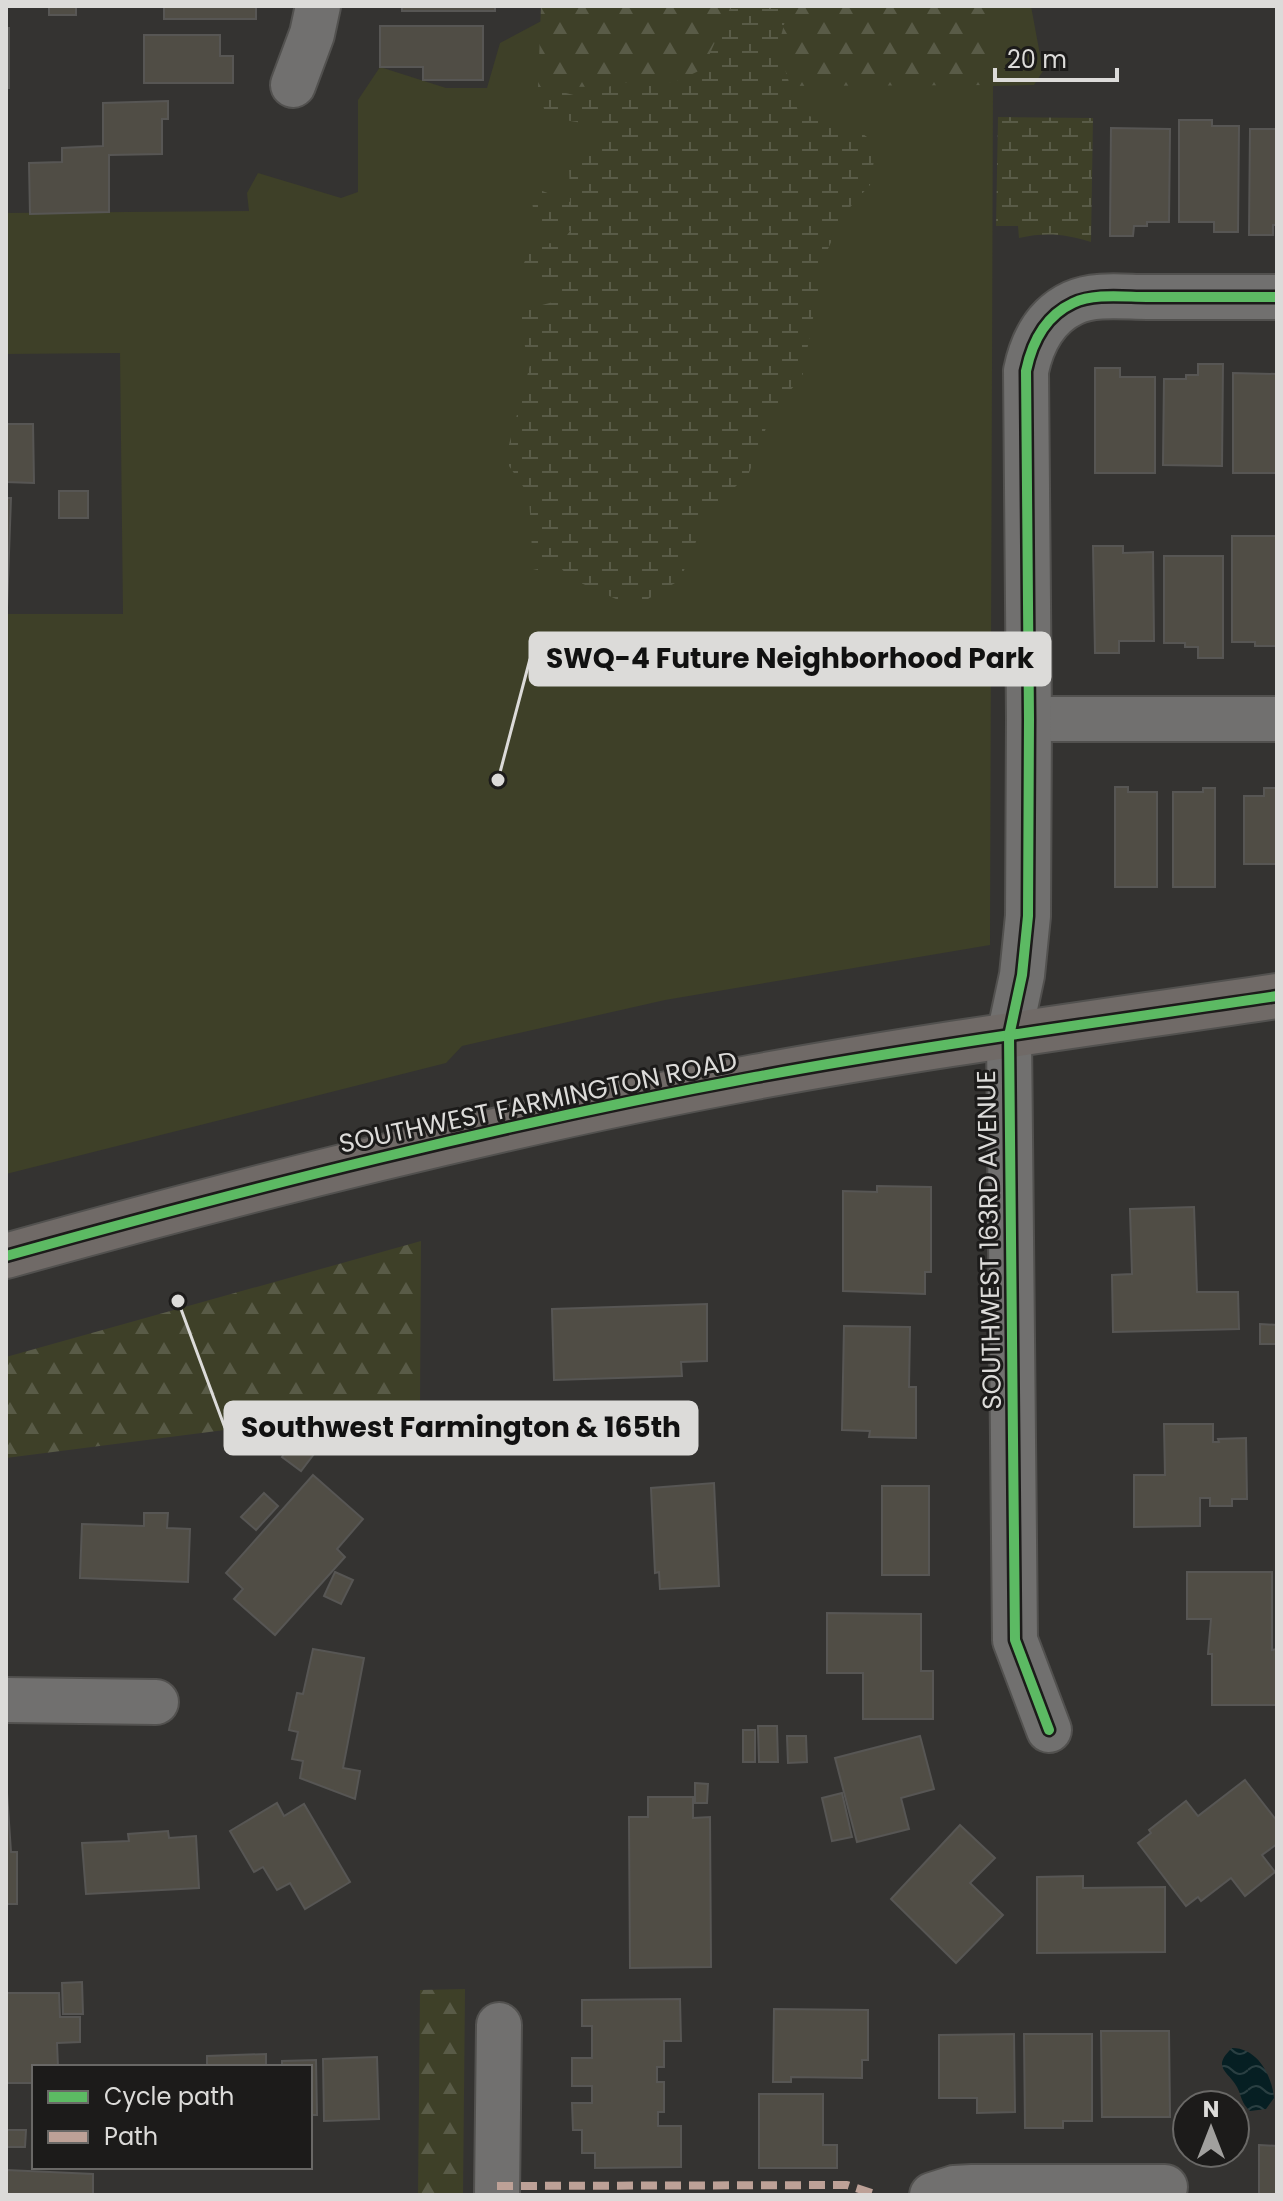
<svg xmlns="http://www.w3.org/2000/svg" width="1283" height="2201" font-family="Poppins,sans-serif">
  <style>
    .green { fill: #3e4028 }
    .forest { fill: url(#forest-firs) }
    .wetland { fill: url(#wetland-marsh) }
    .water { fill: url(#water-waves) }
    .building { fill: #504d45; stroke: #575654; stroke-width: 2 }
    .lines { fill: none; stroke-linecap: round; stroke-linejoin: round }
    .minor-casing { stroke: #52514f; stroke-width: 48 }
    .major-casing { stroke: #52514f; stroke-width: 48 }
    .minor { stroke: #71706f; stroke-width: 44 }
    .major { stroke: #706a67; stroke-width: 44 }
    .quiet { stroke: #bda197; stroke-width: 8; stroke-dasharray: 16 8; stroke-linecap: butt }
    .cycleway-casing { stroke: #1c1b1a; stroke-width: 15 }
    .cycleway { stroke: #5cba63; stroke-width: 10 }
    .labels { text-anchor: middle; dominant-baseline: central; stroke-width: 6; stroke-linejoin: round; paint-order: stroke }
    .street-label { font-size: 26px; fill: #dcdbd9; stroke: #1c1b1a }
    .leader { fill: none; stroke: #dcdbd9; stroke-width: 3 }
    .callout-dot { fill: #dcdbd9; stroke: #1c1b1a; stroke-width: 3 }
    .callout { fill: #dcdbd9; stroke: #dcdbd9; stroke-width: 3 }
    .callout-label { font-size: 28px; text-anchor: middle; font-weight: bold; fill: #111 }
  </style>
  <defs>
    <pattern id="forest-firs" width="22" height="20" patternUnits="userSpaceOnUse" patternTransform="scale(2)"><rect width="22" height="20" fill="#3e4028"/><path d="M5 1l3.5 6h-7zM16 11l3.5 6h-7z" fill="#595b47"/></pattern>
    <pattern id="wetland-marsh" width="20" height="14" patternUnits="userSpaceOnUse" patternTransform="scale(2)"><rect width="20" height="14" fill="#3e4028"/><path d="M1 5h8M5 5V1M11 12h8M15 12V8" fill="none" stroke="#595b47"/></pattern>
    <pattern id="water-waves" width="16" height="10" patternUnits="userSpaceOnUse" patternTransform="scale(2)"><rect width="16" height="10" fill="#061f23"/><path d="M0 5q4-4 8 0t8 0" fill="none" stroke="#2a3f42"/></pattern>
  </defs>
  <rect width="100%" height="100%" fill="#343331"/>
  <path class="green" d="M547 6H1031L1043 71 1034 85 993 86 990 945 665 1000 462 1046 446 1063 6 1174V614H123L120 353 6 354V213L249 211 247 193 258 173 341 198 358 192V100L380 67 446 88H487L500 43 547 18Z"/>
  <g class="forest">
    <path d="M541 6H992L993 85 538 87Z"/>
    <path d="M421 1241 420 1405 6 1458V1357Z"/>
    <path d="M465 1989 463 2195H418L420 1990Z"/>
  </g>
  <g class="wetland">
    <path d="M731 6H789L778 47 799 114 851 125 867 137 874 160 870 185 843 215 824 258 802 378 774 407 749 473 707 515 680 580 648 599H616L570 578 559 566V560L551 573 533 569 529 495 505 460 530 365 516 312 557 301V288L520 272 532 245 562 242 570 231 535 220 531 196 535 188 570 202 569 163 600 137 594 125 547 117 540 97 551 89 581 97 619 83 675 82 703 69Z"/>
    <path d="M998 117 1093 118 1091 242C1065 234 1046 232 1019 238L1018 226H996Z"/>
  </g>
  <path class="water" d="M1232 2048C1258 2048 1272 2076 1274 2098L1266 2109 1250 2111C1241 2103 1242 2097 1237 2087 1228 2071 1211 2068 1232 2048Z"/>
  <g class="building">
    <rect x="49" y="6" width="27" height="9"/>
    <rect x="164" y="6" width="92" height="13"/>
    <rect x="402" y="6" width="93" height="5"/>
    <path d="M380 26H483V80H423V67H380Z"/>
    <rect x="6" y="28" width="3" height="60"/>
    <path d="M144 35H220V56H233V83H144Z"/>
    <path d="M168 101V119H162V154L109 155V212L30 214 29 163 62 162V148L103 146V103Z"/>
    <path d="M1179 120H1212V126H1239L1238 232H1214V222H1179Z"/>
    <path d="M1111 128 1170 129 1169 222H1147V226H1134L1133 236H1110Z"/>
    <path d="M1250 129H1277V225H1273V235H1249Z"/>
    <path d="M1198 364H1223L1222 466 1163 465 1164 379H1186V375H1198Z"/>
    <path d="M1095 368H1120V377H1155V473H1095Z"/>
    <path d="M1233 373 1277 374V473H1233Z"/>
    <path d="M6 424H33L34 483 6 482Z"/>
    <rect x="59" y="491" width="29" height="27"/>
    <path d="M6 498H11L7 608H6Z"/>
    <path d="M1232 536H1277V646H1255V642H1232Z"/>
    <path d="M1093 546H1123V553L1153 552 1154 641H1119V653H1095Z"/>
    <path d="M1164 556H1223V658H1198V647H1185V643H1164Z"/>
    <path d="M1115 787H1128V792H1157V887H1115Z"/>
    <path d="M1203 788H1215V887H1173V792H1203Z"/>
    <path d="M1264 788H1277V864H1244V796H1264Z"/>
    <path d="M877 1186 931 1187V1272H925V1294L843 1291V1191L877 1192Z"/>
    <path d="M1194 1207 1197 1292H1238L1239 1329 1113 1332 1112 1275 1132 1274 1130 1209Z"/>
    <path d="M707 1304V1361L681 1362 682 1376 554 1380 552 1309Z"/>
    <path d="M1260 1324 1277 1325V1344H1260Z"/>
    <path d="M844 1326 910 1327 909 1387H916V1438L869 1437 870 1431 842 1430Z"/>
    <path d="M1164 1424H1213V1442H1219L1218 1439 1246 1438 1247 1499H1232V1506H1210V1498H1200V1526L1134 1527V1475H1165Z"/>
    <path d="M294 1439 314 1454 301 1471 282 1457Z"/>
    <path d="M313 1475 363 1519 337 1549 345 1557 275 1635 234 1599 243 1589 226 1573Z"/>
    <path d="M714 1483 719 1586 660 1589 659 1572 655 1573 651 1488Z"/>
    <rect x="882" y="1486" width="47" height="89"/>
    <path d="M264 1493 278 1506 256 1530 241 1517Z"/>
    <path d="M144 1513H168L167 1528 190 1529 188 1582 80 1578 82 1524 144 1526Z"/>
    <path d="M335 1572 353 1580 341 1604 324 1596Z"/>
    <path d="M1187 1572H1272V1650L1277 1649V1705H1212V1654H1208L1211 1619H1187Z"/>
    <path d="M827 1613 921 1614V1671H933V1719H863V1673H827Z"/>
    <path d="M313 1649 364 1658 343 1768 360 1771 355 1799 300 1778 303 1761 292 1759 298 1732 289 1730 297 1693 303 1694Z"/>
    <path d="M758 1726H777L778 1762H759Z"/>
    <rect x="743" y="1730" width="12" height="32"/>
    <path d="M787 1736H806L807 1762 788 1763Z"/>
    <path d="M920 1736 934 1789 901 1798 909 1829 857 1842 835 1758Z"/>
    <path d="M6 1778 11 1852H17V1904H6Z"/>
    <path d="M1245 1780 1277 1821V1844L1262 1855 1275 1872 1245 1896 1231 1878 1201 1901 1198 1897 1186 1906 1138 1843 1151 1833 1149 1830 1186 1801 1198 1816Z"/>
    <path d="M695 1783 708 1784 707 1803H695Z"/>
    <path d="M842 1793 852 1837 832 1841 822 1798Z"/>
    <path d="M648 1797H693V1818L710 1817 711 1967 630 1968 629 1817H648Z"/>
    <path d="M277 1803 284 1816 304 1804 350 1882 305 1909 290 1883 277 1890 263 1867 254 1872 230 1831Z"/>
    <path d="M960 1825 995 1858 970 1883 1003 1915 956 1963 891 1899Z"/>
    <path d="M168 1831 169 1838 196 1836 199 1888 86 1894 82 1843 129 1841 128 1834Z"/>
    <path d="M1083 1876V1888L1165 1887V1952L1037 1953V1877Z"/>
    <path d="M82 1982 83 2014H63L62 1983Z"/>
    <path d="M6 1993H59L60 2017H80V2042L57 2043 58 2067H34V2083H6Z"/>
    <path d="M680 1999 681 2041H664V2067H657V2082H664V2112H658V2126H681V2167L595 2168V2153H582V2130H573L572 2103H592V2086H572V2058H592V2026H582V2000Z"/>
    <path d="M774 2009 868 2010V2060H862V2078L791 2077V2082H773Z"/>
    <path d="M1101 2031H1169L1170 2117H1102Z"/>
    <path d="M1014 2034 1015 2112 977 2113V2098H939V2035Z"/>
    <path d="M1024 2034H1092V2121H1063V2128H1025Z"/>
    <path d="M266 2054V2067H207V2056Z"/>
    <path d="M377 2057 379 2119 324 2121 323 2059Z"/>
    <path d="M316 2060 317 2115H310V2067H282V2061Z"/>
    <path d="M759 2094H823V2145H837V2168H759Z"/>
    <path d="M6 2130H26L25 2147H6Z"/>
    <path d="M1259 2145 1277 2146V2195H1259Z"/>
    <path d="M6 2170 93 2174V2195H6Z"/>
  </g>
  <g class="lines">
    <g class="minor-casing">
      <g id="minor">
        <path d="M293 85 312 34 318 6"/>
        <path d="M1029 719H1277"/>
        <path d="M6 1700 156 1702"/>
        <path d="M1049 1730 1015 1640 1009 1036 1022 975 1028 916 1029 719 1026 371C1032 342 1045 316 1073 303 1094 293 1124 297 1147 297 1190 297 1234 297 1277 297"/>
        <path d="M497 2195 499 2025"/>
        <path d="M932 2195 954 2188 972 2187H1165"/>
      </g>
    </g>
    <g class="major-casing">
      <path id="major" d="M6 1256C253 1187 502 1124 755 1077 928 1045 1103 1022 1277 996"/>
    </g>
    <use href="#minor" class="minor"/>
    <use href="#major" class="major"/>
    <path class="quiet" d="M497 2186 847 2185 878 2195"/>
    <g class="cycleway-casing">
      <g id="cycleway">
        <path d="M6 1256C253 1187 502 1124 755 1077 928 1045 1103 1022 1277 996"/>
        <path d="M1049 1730 1015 1640 1009 1036 1022 975 1028 916 1029 719 1026 371C1032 342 1045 316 1073 303 1094 293 1124 297 1147 297 1190 297 1234 297 1277 297"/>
      </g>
    </g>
    <use href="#cycleway" class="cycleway"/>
  </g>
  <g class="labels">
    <g class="street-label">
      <text transform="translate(538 1102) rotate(-12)">SOUTHWEST FARMINGTON ROAD</text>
      <text transform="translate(989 1240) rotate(-91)">SOUTHWEST 163RD AVENUE</text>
    </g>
  </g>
  <path class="leader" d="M498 780L530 659M178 1301L225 1428"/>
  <g class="callout-dot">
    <circle cx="498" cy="780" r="8"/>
    <circle cx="178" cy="1301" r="8"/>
  </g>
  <g class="callout">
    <rect x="530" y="633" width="520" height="52" rx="8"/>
    <rect x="225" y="1402" width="472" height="52" rx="8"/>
  </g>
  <g class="callout-label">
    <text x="790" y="668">SWQ-4 Future Neighborhood Park</text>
    <text x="461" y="1437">Southwest Farmington &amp; 165th</text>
  </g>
  <rect width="1283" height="2201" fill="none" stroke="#dcdbd9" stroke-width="16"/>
  <rect x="32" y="2065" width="280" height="104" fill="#1c1b1a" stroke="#696866" stroke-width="2"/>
  <rect x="48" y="2091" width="40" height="12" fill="#5cba63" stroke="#696866" stroke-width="2"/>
  <text x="104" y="2105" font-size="24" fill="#dcdbd9">Cycle path</text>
  <rect x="48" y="2131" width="40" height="12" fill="#bda197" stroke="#696866" stroke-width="2"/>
  <text x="104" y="2145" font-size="24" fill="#dcdbd9">Path</text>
  <g transform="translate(1211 2129)"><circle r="38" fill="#1c1b1a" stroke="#696866" stroke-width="2"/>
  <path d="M0-6L14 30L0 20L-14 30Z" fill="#a1a09e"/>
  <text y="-12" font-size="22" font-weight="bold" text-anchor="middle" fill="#dcdbd9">N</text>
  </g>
  <path d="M995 68v12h122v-12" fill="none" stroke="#dcdbd9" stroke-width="4"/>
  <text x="1007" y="68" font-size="24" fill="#dcdbd9" stroke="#1c1b1a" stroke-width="6" paint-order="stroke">20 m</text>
</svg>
